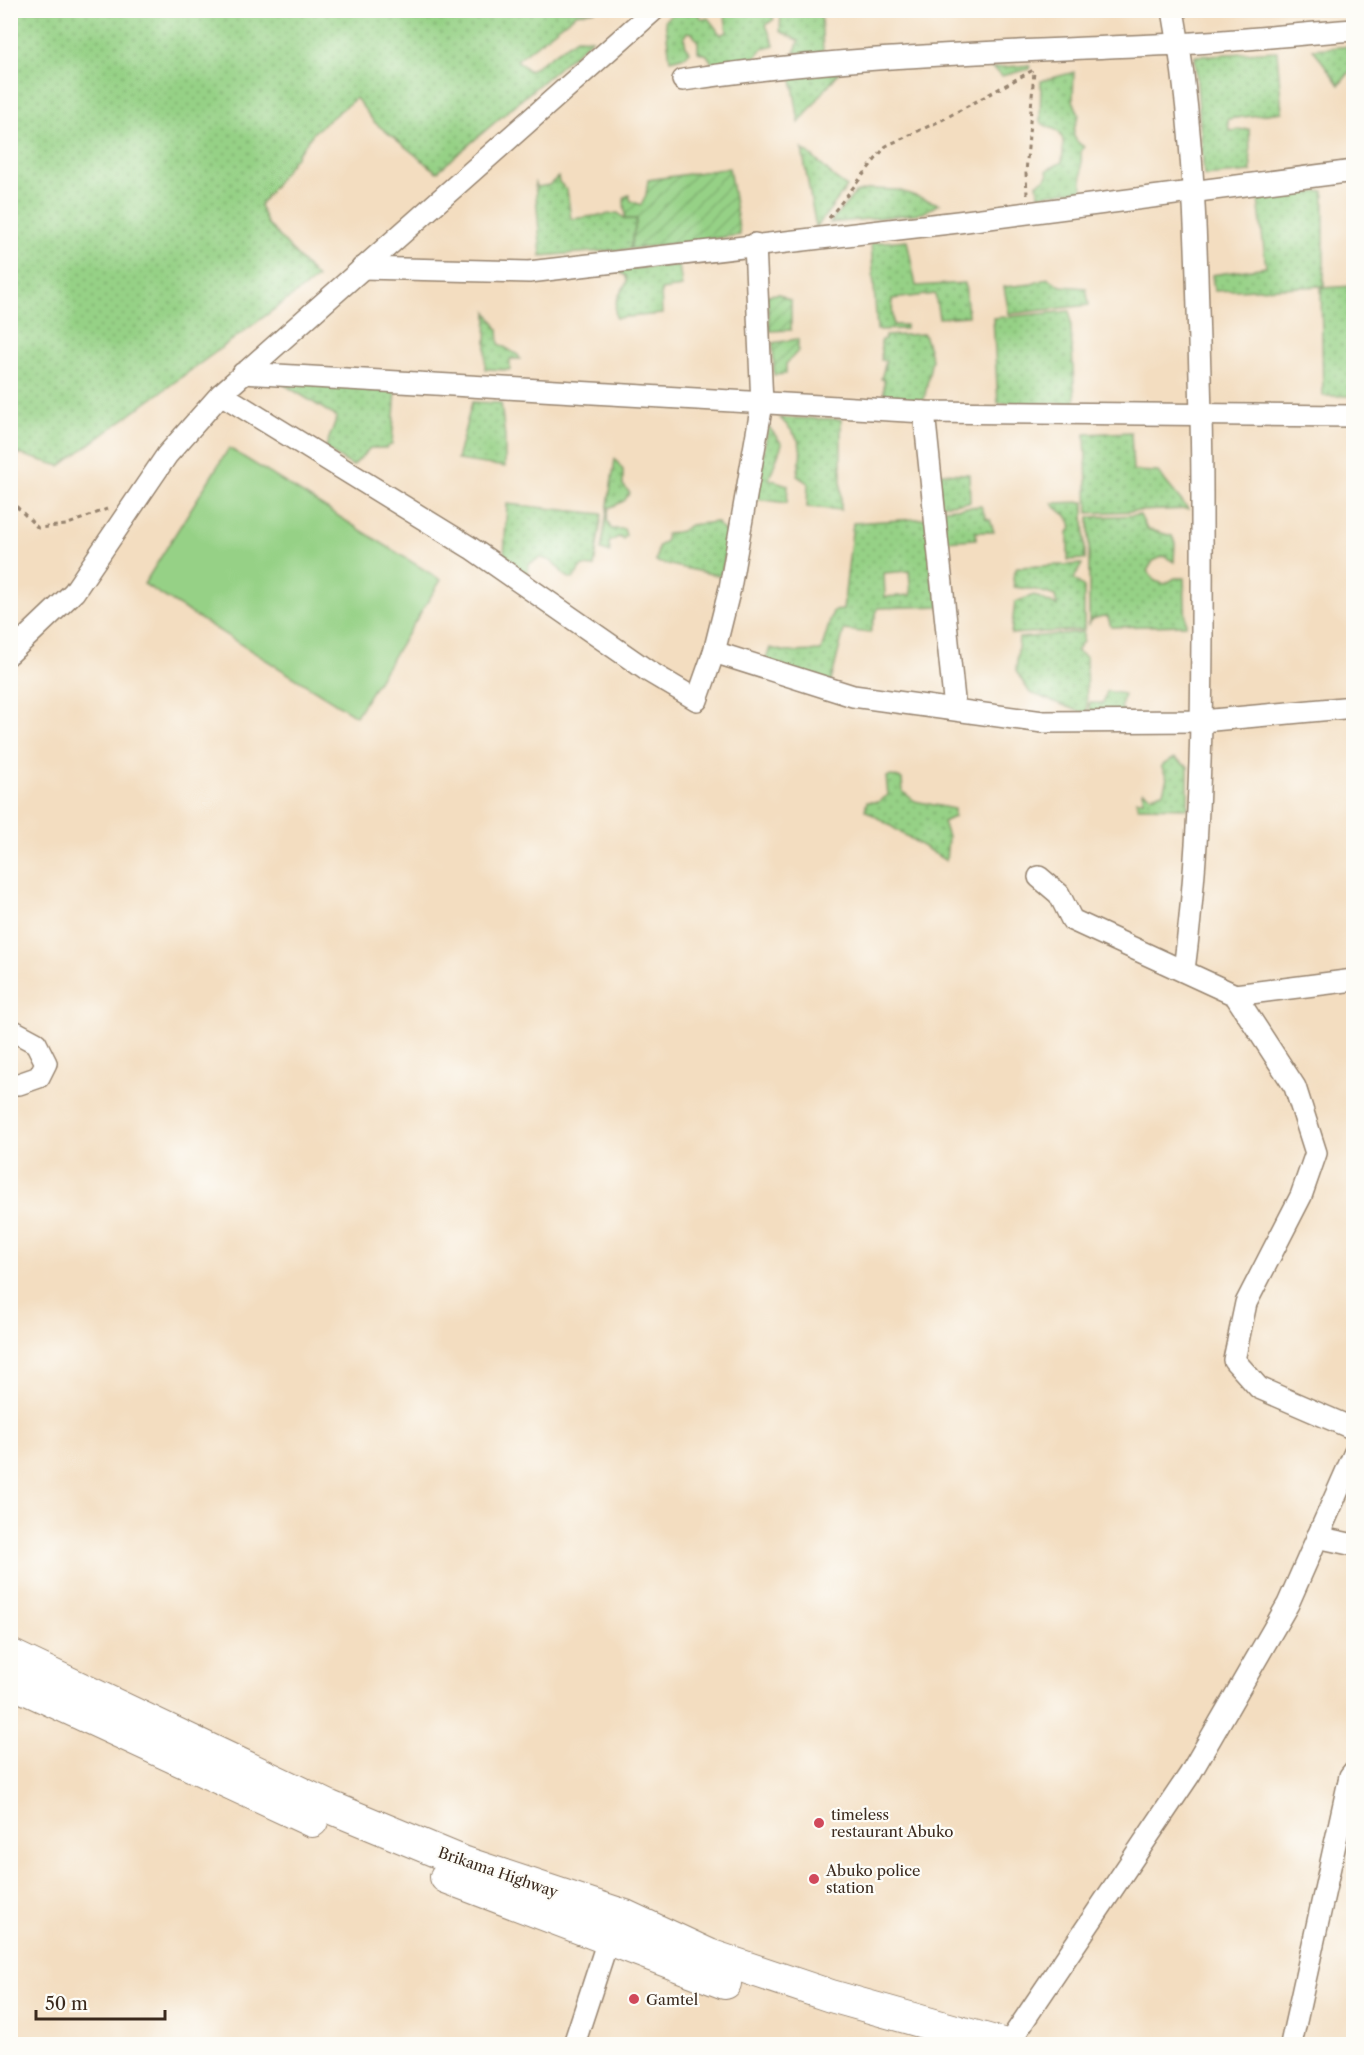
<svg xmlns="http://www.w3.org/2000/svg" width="1364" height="2055" font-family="'Libre Caslon Text',serif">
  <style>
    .grass { fill: url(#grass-dots); stroke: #687e52; stroke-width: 1.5; fill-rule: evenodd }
    .garden { fill: url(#garden-furrows); stroke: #687e52; stroke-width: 1.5 }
    .pitch { fill: #96d186; stroke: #687e52; stroke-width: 1.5 }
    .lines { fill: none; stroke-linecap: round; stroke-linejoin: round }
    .minor-casing { stroke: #97846f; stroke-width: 24 }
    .highway-casing { stroke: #97846f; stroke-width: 34 }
    .path { stroke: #97846f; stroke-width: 3; stroke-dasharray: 4.5 4.5; stroke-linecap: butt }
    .minor { stroke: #fff; stroke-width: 21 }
    .highway { stroke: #fff; stroke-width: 32 }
    .poi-dot { fill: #d1495b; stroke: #fdfcf7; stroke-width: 2 }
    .labels { text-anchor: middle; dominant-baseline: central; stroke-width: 4.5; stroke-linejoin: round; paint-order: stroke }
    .poi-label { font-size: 15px; fill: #3b2a1e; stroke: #fdfcf7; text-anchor: start }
    .street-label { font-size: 15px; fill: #3b2a1e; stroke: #fdfcf7 }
  </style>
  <defs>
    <pattern id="grass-dots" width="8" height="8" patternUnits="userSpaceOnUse" patternTransform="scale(1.5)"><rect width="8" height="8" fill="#96d186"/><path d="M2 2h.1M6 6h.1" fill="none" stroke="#7caa6d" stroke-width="1.8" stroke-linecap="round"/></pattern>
    <pattern id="garden-furrows" width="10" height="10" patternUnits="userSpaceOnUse" patternTransform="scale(1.5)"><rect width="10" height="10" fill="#96d186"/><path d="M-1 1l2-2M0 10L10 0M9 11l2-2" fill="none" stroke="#7caa6d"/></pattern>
  </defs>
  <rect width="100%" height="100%" fill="#fdfcf7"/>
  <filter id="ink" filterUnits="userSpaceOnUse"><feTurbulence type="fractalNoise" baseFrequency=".0167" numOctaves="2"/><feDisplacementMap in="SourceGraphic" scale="12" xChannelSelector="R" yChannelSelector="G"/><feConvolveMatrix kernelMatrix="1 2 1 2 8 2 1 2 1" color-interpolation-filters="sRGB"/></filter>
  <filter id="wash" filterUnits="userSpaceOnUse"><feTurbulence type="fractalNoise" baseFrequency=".008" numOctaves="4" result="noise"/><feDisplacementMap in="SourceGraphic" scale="24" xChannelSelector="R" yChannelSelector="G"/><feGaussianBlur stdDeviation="1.35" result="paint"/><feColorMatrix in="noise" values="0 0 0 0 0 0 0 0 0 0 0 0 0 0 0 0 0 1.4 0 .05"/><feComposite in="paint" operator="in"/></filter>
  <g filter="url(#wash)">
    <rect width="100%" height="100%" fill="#f3ddc0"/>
    <g class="grass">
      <path d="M11 10H595V11L576 14 517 60 529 71 577 38 592 39 437 172 374 122 356 98 314 132 260 205 267 223 317 278 60 466 16 453 11 447Z"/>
      <path d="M677 11H699V16L703 19 708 18 721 35 727 32 725 16 728 11H769L774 19 766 25 774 45 763 48 756 57 728 60 725 65 716 69 707 55 698 52V42L692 33 687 32 684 37 686 47 690 52 686 56 670 60 665 20Z"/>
      <path d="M781 11H821L823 53H794L799 41 780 31Z"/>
      <path d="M1353 46V72L1349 73 1339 85 1313 49Z"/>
      <path d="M1277 51 1282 112 1228 119 1229 131 1249 129 1251 172 1204 176 1195 56Z"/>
      <path d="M1029 65 1030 69 1002 76 992 68Z"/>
      <path d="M840 71 799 123 791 73Z"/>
      <path d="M1074 72 1073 100 1079 115C1074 129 1068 137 1084 147L1081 151 1082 190 1039 195 1037 184 1048 176 1047 170 1062 162C1063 151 1067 135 1054 129 1047 126 1045 127 1040 121L1041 81Z"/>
      <path d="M802 149C820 160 829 176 847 187L816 228Z"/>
      <path d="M558 177 559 182 567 190 571 219 618 213 625 219H637L630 249 541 256 535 183 538 187 549 185Z"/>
      <path d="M870 189 898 190 939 204 923 213 830 223 855 193Z"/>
      <path d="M1324 191V286L1214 291 1212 275 1266 267 1258 199Z"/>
      <path d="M907 240 916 286 965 283 968 316 939 318 935 294 892 299 893 325H906V329L877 330 871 243Z"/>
      <path d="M679 265 682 287 661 290 662 314 616 318C613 301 619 296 627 282L626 276 616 270Z"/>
      <path d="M1048 278 1061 286 1086 288 1089 305 1009 314 1004 287 1032 284Z"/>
      <path d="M1353 286V396H1323L1321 288Z"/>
      <path d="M1070 311 1075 403H998L993 318Z"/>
      <path d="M487 312 498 329 499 344 518 355 520 359H510V370L485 369Z"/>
      <path d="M924 334 932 359 924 400 884 399V379H881L886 361 881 360V340L885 339V336Z"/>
      <path d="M275 379 396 389 392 444 386 448H370L353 466 325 449 337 417Z"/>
      <path d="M472 402 501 403 505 437V467L457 460Z"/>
      <path d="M780 418 841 419V510L807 507 808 483 797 476C804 444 802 441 780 418Z"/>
      <path d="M768 426 782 444 769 479 788 485 787 503 756 499Z"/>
      <path d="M1131 432 1133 471 1158 472 1188 509 1088 513 1085 434Z"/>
      <path d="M615 459 623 470V485L630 493 624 501 609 508 607 519 611 529H624L626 535 623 539 618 537 609 542 610 553 601 550Z"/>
      <path d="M939 473 969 474 970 502 940 505Z"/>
      <path d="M1084 502 1085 559 1068 560V532L1072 527C1069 512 1059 514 1052 503Z"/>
      <path d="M507 504 602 514 594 567 582 566 573 579C558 576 560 559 539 558L529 564 527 574 524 572 504 557Z"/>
      <path d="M981 506 986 518 990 519 994 532H976V539L944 541 943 509Z"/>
      <path d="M1140 515 1147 529 1172 536 1175 543 1174 562 1164 556 1153 561 1147 571 1155 581 1165 584 1175 578H1184L1186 625 1111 627 1108 617 1103 616 1092 619 1089 624V517Z"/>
      <path d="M932 518 936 556 930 575 941 606 878 608 870 633 844 630 830 685 764 663 770 648 786 652 821 651 833 611 843 610 853 523ZM909 571 911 595 885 597 884 573Z"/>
      <path d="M716 522 729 536 721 576 656 562 658 547 666 540V534L681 531 690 525Z"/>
      <path d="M1082 564 1074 579 1084 587V630L1011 634 1015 602 1034 595 1057 606 1055 596 1036 590 1014 587 1013 577 1017 567Z"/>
      <path d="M1083 632V641L1076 651 1086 657 1087 714 1030 693 1016 671 1019 638Z"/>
      <path d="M1107 691 1124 694 1121 707 1124 712 1090 713 1089 703H1103Z"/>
      <path d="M1174 758 1188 767V808L1138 807 1137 800H1143V791L1151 796 1163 792 1167 778 1161 766Z"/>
      <path d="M892 776 902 779 903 792 915 801 954 809V817L943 822 948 837 946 861 865 810 867 802H878L888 795 886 777Z"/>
    </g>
    <g class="garden">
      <path d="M729 168 740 235 630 249 637 219H625L624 197 629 195 631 201 641 205 646 195 648 180Z"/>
      <path d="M779 294 791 301V330L770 331 767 295Z"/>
      <path d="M798 339V351L786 364V374L774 375 773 343Z"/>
    </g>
    <path class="pitch" d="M229 448 441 580 356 716 144 584Z"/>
  </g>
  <g filter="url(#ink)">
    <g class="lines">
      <g class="minor-casing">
        <g id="minor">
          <path d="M1173 10C1189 97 1194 187 1197 275 1199 347 1202 420 1202 492 1202 653 1205 809 1184 970"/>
          <path d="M683 80C847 55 1012 52 1177 44 1236 41 1295 34 1354 30"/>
          <path d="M362 268 529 272 958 222 1354 171"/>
          <path d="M243 373 924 412 1354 416"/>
          <path d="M221 394 471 548 648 671 697 700 714 652 730 588 762 404 755 244"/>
          <path d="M924 412 955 709"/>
          <path d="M714 652 853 696 1043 722 1202 721 1354 707"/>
          <path d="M10 653 74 592 167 455 221 394 654 10"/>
          <path d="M1039 877 1059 894 1072 920 1235 995 1295 1087 1316 1153 1301 1196 1246 1303 1234 1360 1259 1388 1354 1429"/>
          <path d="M1235 995 1354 980"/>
          <path d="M10 1029 36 1043 46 1063 39 1077 19 1084H10"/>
          <path d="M1317 1537 1354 1545"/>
          <path d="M574 2044 608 1940 616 1929"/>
          <path d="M1008 2044 1190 1774 1288 1604 1354 1454"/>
          <path d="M1291 2044 1350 1776 1354 1771"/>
        </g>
      </g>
      <g class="highway-casing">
        <g id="highway">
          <path d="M10 1655 330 1807 465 1863 625 1916 709 1955 831 1996 1002 2044"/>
          <path d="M10 1681 312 1821"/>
          <path d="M446 1877 725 1983"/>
        </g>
      </g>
      <g class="path">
        <path d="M1027 195 1026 173 1034 71"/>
        <path d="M829 218 886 146 942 120 1035 69"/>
        <path d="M10 500 38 528 66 525 107 509"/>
      </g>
      <use href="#minor" class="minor"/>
      <use href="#highway" class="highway"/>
    </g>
  </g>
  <g class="poi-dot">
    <circle cx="819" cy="1823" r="6"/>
    <circle cx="814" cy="1879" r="6"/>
    <circle cx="634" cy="1999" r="6"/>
  </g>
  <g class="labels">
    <g class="poi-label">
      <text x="831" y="1814">timeless<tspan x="831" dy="17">restaurant Abuko</tspan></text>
      <text x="826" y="1870">Abuko police<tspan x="826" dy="17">station</tspan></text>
      <text x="646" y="1999">Gamtel</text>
    </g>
    <g class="street-label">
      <text transform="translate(498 1872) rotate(19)">Brikama Highway</text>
    </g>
  </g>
  <rect width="1364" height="2055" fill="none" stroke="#fdfcf7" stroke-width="36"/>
  <path d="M36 2010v9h129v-9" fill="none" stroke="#3b2a1e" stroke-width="3"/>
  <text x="45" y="2010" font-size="18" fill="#3b2a1e" stroke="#fdfcf7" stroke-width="4.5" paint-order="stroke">50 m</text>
</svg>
